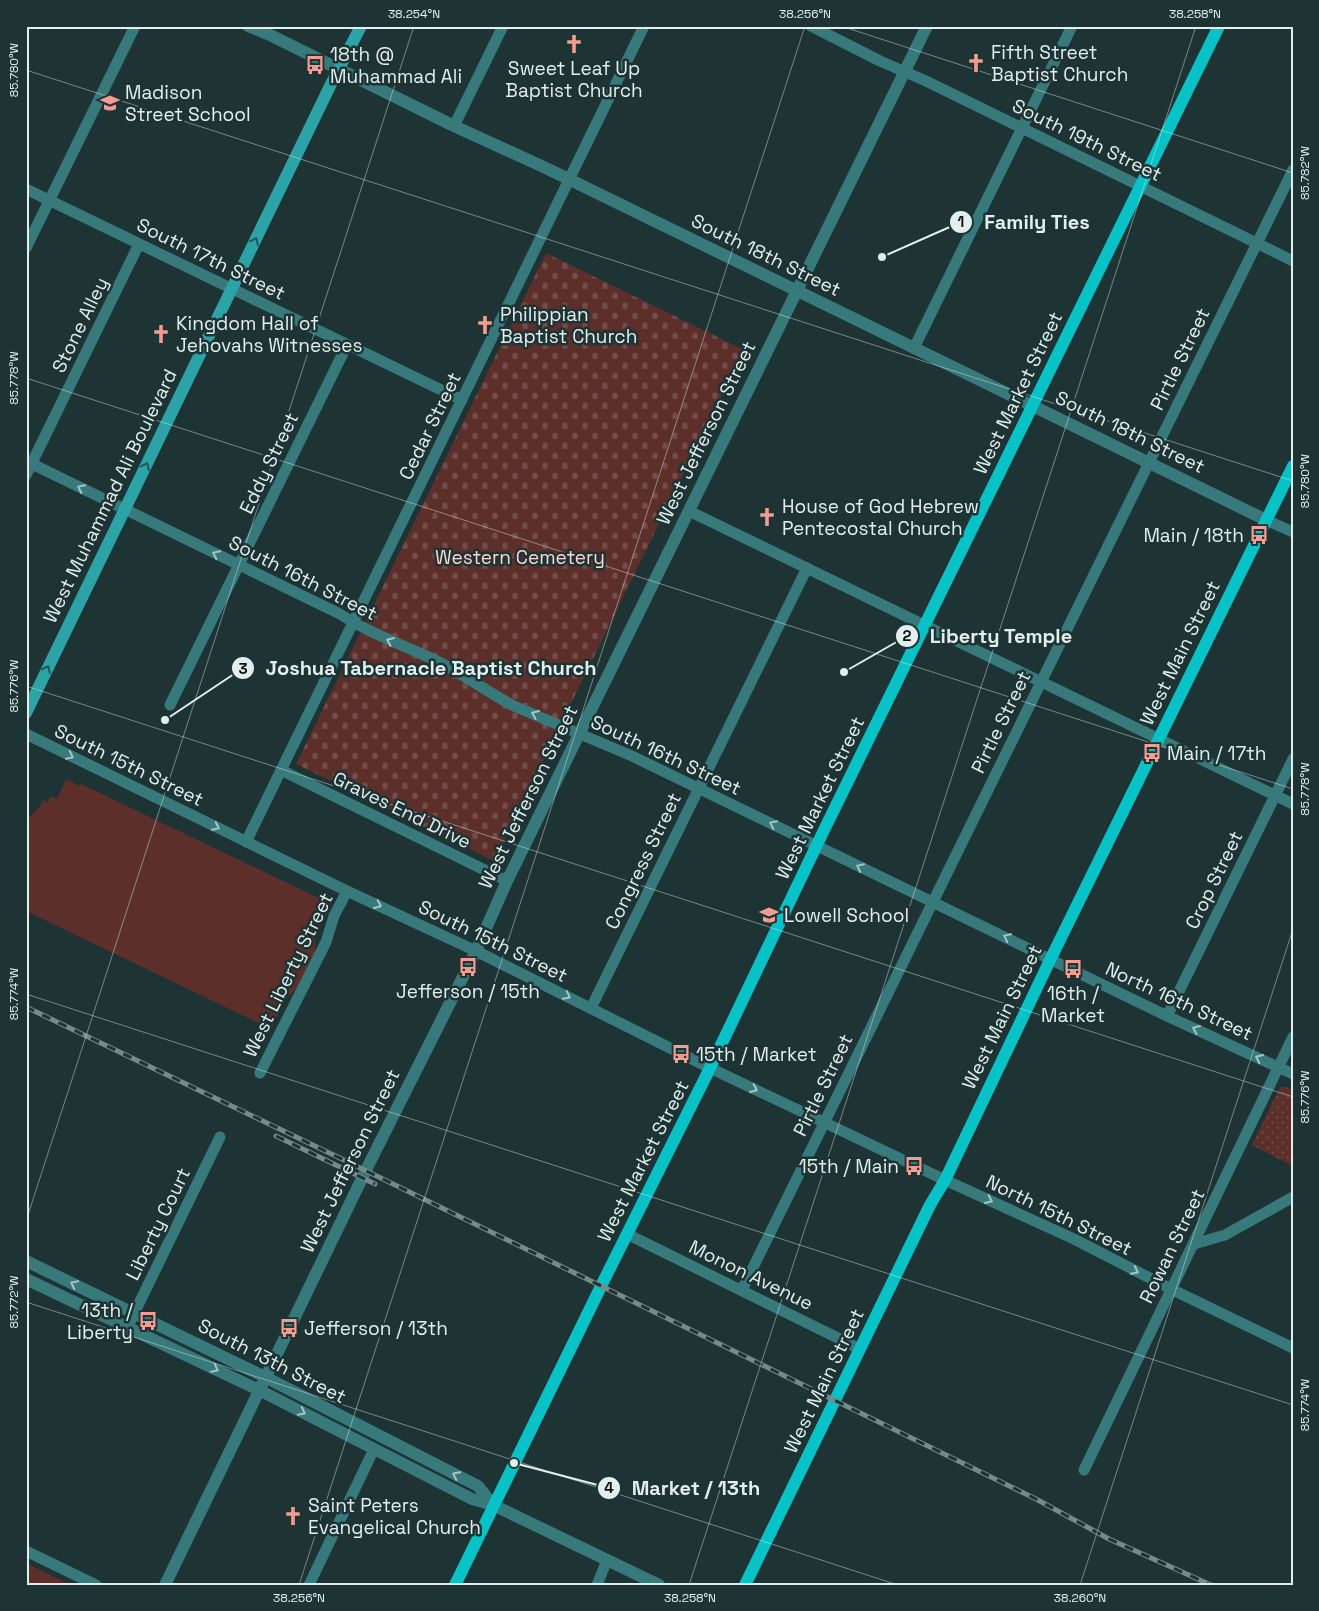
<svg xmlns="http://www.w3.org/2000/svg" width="1319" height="1611" font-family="'Space Grotesk',sans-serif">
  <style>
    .grass { fill: url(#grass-dots) }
    .cemetery { fill: url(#cemetery-stones) }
    .park { fill: #5d2f2b }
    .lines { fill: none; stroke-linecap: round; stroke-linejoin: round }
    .minor { stroke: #38797b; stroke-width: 11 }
    .tertiary { stroke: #38797b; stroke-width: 12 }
    .secondary { stroke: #2ca3a6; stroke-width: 12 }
    .primary { stroke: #07c3c7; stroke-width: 12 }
    .rail-casing { stroke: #778989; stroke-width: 5 }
    .rail { stroke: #1e3333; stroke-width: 3; stroke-dasharray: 9; stroke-linecap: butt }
    .oneway { stroke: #225556 }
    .oneway2 { stroke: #a6c6c6 }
    .ticks { fill: none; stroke: #e2efef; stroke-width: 1; stroke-opacity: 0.45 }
    .labels { text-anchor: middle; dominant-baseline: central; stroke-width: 5; stroke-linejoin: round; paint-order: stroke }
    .poi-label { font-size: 19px; fill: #e2efef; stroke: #1e3333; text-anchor: start }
    .street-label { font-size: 19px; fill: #e2efef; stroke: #1e3333 }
    .park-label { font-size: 19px; fill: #ffd6d0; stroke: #1e3333 }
    .leader { fill: none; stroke: #e2efef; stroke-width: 2 }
    .callout-dot { fill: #e2efef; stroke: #1e3333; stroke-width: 2 }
    .mark-label { font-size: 15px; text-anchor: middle; font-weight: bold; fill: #111 }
    .callout-label { font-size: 20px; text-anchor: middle; font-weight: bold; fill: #e2efef; stroke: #1e3333; stroke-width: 5; stroke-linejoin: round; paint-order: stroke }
    .neatline { fill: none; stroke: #e2efef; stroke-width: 2 }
    .ticks-label { font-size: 12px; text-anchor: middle; fill: #e2efef }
  </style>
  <defs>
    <pattern id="grass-dots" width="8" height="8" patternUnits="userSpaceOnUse" patternTransform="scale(1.25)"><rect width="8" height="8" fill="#5d2f2b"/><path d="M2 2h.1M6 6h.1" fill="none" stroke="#744d4a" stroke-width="1.8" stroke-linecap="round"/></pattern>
    <pattern id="cemetery-stones" width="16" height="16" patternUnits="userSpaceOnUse" patternTransform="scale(1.25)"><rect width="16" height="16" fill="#5d2f2b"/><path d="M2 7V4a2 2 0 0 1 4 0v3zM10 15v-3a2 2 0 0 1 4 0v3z" fill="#744d4a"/></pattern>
  </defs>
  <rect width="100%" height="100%" fill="#1e3333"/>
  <path class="grass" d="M1280 1087H1286L1293 1090V1166L1252 1145Z"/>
  <path class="cemetery" d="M546 253 744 350 494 861 296 764Z"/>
  <g class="park">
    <path d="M66 779 80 786 81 784 323 900 325 899 328 895 334 898 315 937V953L298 988 286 998 271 1029 26 911V821C32 814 40 808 43 800L48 802 51 796 57 799Z"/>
    <path d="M26 1563 71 1585H26Z"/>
  </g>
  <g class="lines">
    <g class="minor">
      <path d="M811 26 880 61 926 81 1293 261"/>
      <path d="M454 126 503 26"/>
      <path d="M26 189 462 400"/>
      <path d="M26 248 135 26"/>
      <path d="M914 348 1072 26"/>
      <path d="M26 461 340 614C372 635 407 646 441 663 466 676 489 693 514 706L632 756 1167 1016 1293 1074"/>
      <path d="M26 475 139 244"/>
      <path d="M689 511 1293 804"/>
      <path d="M1266 520 1293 532"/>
      <path d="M170 705 347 345"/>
      <path d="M26 734 347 891 476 951 710 1068 945 1180 1074 1239 1171 1289 1293 1348"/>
      <path d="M281 770 507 881"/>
      <path d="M246 842 644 26"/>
      <path d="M591 1008 807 568"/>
      <path d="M1167 1016 1293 759"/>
      <path d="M260 1073 326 942 334 916 347 891"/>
      <path d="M627 1234 860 1349"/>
      <path d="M1194 1244 1225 1235 1293 1197"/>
      <path d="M742 1290 1293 170"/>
      <path d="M128 1326 220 1137"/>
      <path d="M1084 1470 1293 1037"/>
      <path d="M26 1551 96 1585"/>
      <path d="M309 1585 374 1449"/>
      <path d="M597 1585 607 1560"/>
    </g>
    <g class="tertiary">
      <path d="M248 26 270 35 454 126 548 169 1266 520"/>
      <path d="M26 1261 265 1377 478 1486 493 1505"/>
      <path d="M26 1279 259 1390 472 1499 493 1505 659 1585"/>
      <path d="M165 1585 369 1164 476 951 507 881 927 26"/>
    </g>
    <path class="secondary" d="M26 713 331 84 361 26"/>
    <g class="primary">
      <path d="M455 1585 605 1278 710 1068 823 832 1219 26"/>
      <path d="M745 1585 930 1205 945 1180 1051 958 1293 466"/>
    </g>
    <g class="rail-casing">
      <g id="rail">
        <path d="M26 1007 344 1160 1036 1499 1109 1539 1211 1585"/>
        <path d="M276 1136 375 1184"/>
      </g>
    </g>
    <use href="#rail" class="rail"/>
  </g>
  <defs><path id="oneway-chevron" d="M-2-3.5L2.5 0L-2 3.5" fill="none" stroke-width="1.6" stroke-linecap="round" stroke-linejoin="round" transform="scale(1.25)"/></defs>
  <g class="oneway">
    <use href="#oneway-chevron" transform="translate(255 241) rotate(-64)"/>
    <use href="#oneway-chevron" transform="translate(146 466) rotate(-64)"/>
    <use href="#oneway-chevron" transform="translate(47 669) rotate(-64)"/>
  </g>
  <g class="oneway2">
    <use href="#oneway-chevron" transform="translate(81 488) rotate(-154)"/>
    <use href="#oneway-chevron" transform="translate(216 554) rotate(-154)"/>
    <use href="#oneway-chevron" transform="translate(390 641) rotate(-156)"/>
    <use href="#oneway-chevron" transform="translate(535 714) rotate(-157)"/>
    <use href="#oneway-chevron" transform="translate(70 756) rotate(26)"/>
    <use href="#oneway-chevron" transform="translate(773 824) rotate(-154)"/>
    <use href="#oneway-chevron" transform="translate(216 827) rotate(26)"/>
    <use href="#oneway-chevron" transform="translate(860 867) rotate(-154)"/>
    <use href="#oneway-chevron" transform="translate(378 905) rotate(25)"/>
    <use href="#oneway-chevron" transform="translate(1007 937) rotate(-154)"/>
    <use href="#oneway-chevron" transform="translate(567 996) rotate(27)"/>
    <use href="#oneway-chevron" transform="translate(1196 1029) rotate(-155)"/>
    <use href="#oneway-chevron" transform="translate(1259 1058) rotate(-155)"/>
    <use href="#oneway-chevron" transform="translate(754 1089) rotate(25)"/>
    <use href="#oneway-chevron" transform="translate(989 1200) rotate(24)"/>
    <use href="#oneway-chevron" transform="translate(1135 1271) rotate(27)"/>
    <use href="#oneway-chevron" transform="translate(74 1284) rotate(-154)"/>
    <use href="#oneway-chevron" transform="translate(215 1369) rotate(26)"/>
    <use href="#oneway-chevron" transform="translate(302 1412) rotate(27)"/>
    <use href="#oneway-chevron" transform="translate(456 1475) rotate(-153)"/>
  </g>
  <path class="ticks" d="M841 26 1293 173M26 70 1293 481M26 378 1293 789M26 686 1293 1097M26 994 1293 1405M26 1221 414 26M26 1302 898 1585M299 1585 805 26M689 1585 1196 26M1080 1585 1293 929"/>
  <defs>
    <g id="church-bare" transform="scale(1.5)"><path d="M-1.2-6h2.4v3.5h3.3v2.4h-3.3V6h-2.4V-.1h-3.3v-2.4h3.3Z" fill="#f59c92" stroke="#1e3333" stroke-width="2.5" paint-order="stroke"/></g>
    <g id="bus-bare" transform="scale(1.5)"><path d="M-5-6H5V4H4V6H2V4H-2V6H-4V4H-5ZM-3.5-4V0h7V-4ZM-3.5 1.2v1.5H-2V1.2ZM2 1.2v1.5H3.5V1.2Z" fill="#f59c92" stroke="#1e3333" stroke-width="2.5" paint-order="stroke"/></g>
    <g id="school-bare" transform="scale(1.5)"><path d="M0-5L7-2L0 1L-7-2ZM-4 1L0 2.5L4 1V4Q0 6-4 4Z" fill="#f59c92" stroke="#1e3333" stroke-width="2.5" paint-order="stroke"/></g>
  </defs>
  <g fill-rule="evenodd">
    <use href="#church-bare" x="574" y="44"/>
    <use href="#church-bare" x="976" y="63"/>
    <use href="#bus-bare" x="315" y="65"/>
    <use href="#school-bare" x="110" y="103"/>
    <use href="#church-bare" x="485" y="325"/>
    <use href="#church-bare" x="161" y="334"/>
    <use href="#church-bare" x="767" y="517"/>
    <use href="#bus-bare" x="1259" y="535"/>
    <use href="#bus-bare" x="1152" y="753"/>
    <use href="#school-bare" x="769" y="915"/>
    <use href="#bus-bare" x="468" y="967"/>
    <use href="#bus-bare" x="1073" y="969"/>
    <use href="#bus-bare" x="681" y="1054"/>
    <use href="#bus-bare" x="914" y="1166"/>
    <use href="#bus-bare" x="148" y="1321"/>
    <use href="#bus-bare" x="289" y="1328"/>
    <use href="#church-bare" x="293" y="1516"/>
  </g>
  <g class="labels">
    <g class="poi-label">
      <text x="991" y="52">Fifth Street<tspan x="991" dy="22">Baptist Church</tspan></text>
      <text x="330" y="54">18th @<tspan x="330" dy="22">Muhammad Ali</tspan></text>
      <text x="574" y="68" text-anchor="middle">Sweet Leaf Up<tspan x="574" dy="22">Baptist Church</tspan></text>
      <text x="125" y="92">Madison<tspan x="125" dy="22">Street School</tspan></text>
      <text x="500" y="314">Philippian<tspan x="500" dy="22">Baptist Church</tspan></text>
      <text x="176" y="323">Kingdom Hall of<tspan x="176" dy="22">Jehovahs Witnesses</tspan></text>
      <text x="782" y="506">House of God Hebrew<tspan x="782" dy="22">Pentecostal Church</tspan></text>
      <text x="1244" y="535" text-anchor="end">Main / 18th</text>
      <text x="1167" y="753">Main / 17th</text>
      <text x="784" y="915">Lowell School</text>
      <text x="468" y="991" text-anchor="middle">Jefferson / 15th</text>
      <text x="1073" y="993" text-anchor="middle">16th /<tspan x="1073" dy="22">Market</tspan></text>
      <text x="696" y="1054">15th / Market</text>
      <text x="899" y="1166" text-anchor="end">15th / Main</text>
      <text x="133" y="1310" text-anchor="end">13th /<tspan x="133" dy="22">Liberty</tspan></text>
      <text x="304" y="1328">Jefferson / 13th</text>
      <text x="308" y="1505">Saint Peters<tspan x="308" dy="22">Evangelical Church</tspan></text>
    </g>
    <g class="street-label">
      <text transform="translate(1087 140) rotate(26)">South 19th Street</text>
      <text transform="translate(766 255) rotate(26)">South 18th Street</text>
      <text transform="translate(211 259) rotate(26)">South 17th Street</text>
      <text transform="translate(80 325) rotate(-64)">Stone Alley</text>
      <text transform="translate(1180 359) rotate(-64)">Pirtle Street</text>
      <text transform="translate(1018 393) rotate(-64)">West Market Street</text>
      <text transform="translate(430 426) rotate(-64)">Cedar Street</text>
      <text transform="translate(1130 432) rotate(26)">South 18th Street</text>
      <text transform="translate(706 433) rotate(-64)">West Jefferson Street</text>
      <text transform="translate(269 463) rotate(-64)">Eddy Street</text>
      <text transform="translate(110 496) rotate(-64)">West Muhammad Ali Boulevard</text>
      <text transform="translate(303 578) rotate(27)">South 16th Street</text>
      <text transform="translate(1180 653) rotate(-64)">West Main Street</text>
      <text transform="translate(1001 722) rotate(-64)">Pirtle Street</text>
      <text transform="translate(666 755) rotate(25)">South 16th Street</text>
      <text transform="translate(129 765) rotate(26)">South 15th Street</text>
      <text transform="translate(528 797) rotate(-64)">West Jefferson Street</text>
      <text transform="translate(820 798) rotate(-64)">West Market Street</text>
      <text transform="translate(402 810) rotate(26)">Graves End Drive</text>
      <text transform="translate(643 861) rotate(-64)">Congress Street</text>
      <text transform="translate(1214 880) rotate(-64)">Crop Street</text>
      <text transform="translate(493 941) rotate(26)">South 15th Street</text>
      <text transform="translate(288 975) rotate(-64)">West Liberty Street</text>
      <text transform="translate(1179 1001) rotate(25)">North 16th Street</text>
      <text transform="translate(1002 1017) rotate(-64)">West Main Street</text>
      <text transform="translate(823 1085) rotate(-64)">Pirtle Street</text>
      <text transform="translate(350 1161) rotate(-64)">West Jefferson Street</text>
      <text transform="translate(643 1161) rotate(-63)">West Market Street</text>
      <text transform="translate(1059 1215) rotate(26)">North 15th Street</text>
      <text transform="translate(158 1224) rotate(-64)">Liberty Court</text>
      <text transform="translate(1172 1246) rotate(-64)">Rowan Street</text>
      <text transform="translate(751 1275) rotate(26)">Monon Avenue</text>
      <text transform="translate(272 1361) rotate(27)">South 13th Street</text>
      <text transform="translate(824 1381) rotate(-64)">West Main Street</text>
    </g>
    <g class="park-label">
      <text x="520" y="557">Western Cemetery</text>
    </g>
  </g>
  <path class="leader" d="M882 257L961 222M844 672L907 636M165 720L243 668M514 1463L609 1488"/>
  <g class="callout-dot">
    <circle cx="882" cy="257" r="5"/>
    <circle cx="844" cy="672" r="5"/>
    <circle cx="165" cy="720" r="5"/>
    <circle cx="514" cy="1463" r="5"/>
    <circle cx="961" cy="222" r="12"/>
    <circle cx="907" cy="636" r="12"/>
    <circle cx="243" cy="668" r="12"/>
    <circle cx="609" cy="1488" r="12"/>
  </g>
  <g class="mark-label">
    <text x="961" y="227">1</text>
    <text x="907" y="641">2</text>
    <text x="243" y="674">3</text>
    <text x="609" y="1493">4</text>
  </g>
  <g class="callout-label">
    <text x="1037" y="229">Family Ties</text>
    <text x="1001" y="643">Liberty Temple</text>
    <text x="431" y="675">Joshua Tabernacle Baptist Church</text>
    <text x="696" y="1495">Market / 13th</text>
  </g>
  <rect width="1319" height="1611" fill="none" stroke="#1e3333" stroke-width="55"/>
  <rect x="28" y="28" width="1264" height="1556" class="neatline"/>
  <g class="ticks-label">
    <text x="414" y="18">38.254°N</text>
    <text x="805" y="18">38.256°N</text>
    <text x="1195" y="18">38.258°N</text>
    <text transform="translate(14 70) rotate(-90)" y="4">85.780°W</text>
    <text transform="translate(1305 173) rotate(-90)" y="4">85.782°W</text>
    <text transform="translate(14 378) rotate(-90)" y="4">85.778°W</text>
    <text transform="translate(1305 481) rotate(-90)" y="4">85.780°W</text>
    <text transform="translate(14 686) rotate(-90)" y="4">85.776°W</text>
    <text transform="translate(1305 789) rotate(-90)" y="4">85.778°W</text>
    <text transform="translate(14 994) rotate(-90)" y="4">85.774°W</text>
    <text transform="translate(1305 1097) rotate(-90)" y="4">85.776°W</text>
    <text transform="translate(14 1302) rotate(-90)" y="4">85.772°W</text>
    <text transform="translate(1305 1405) rotate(-90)" y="4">85.774°W</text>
    <text x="299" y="1602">38.256°N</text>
    <text x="690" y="1602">38.258°N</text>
    <text x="1080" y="1602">38.260°N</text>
  </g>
</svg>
